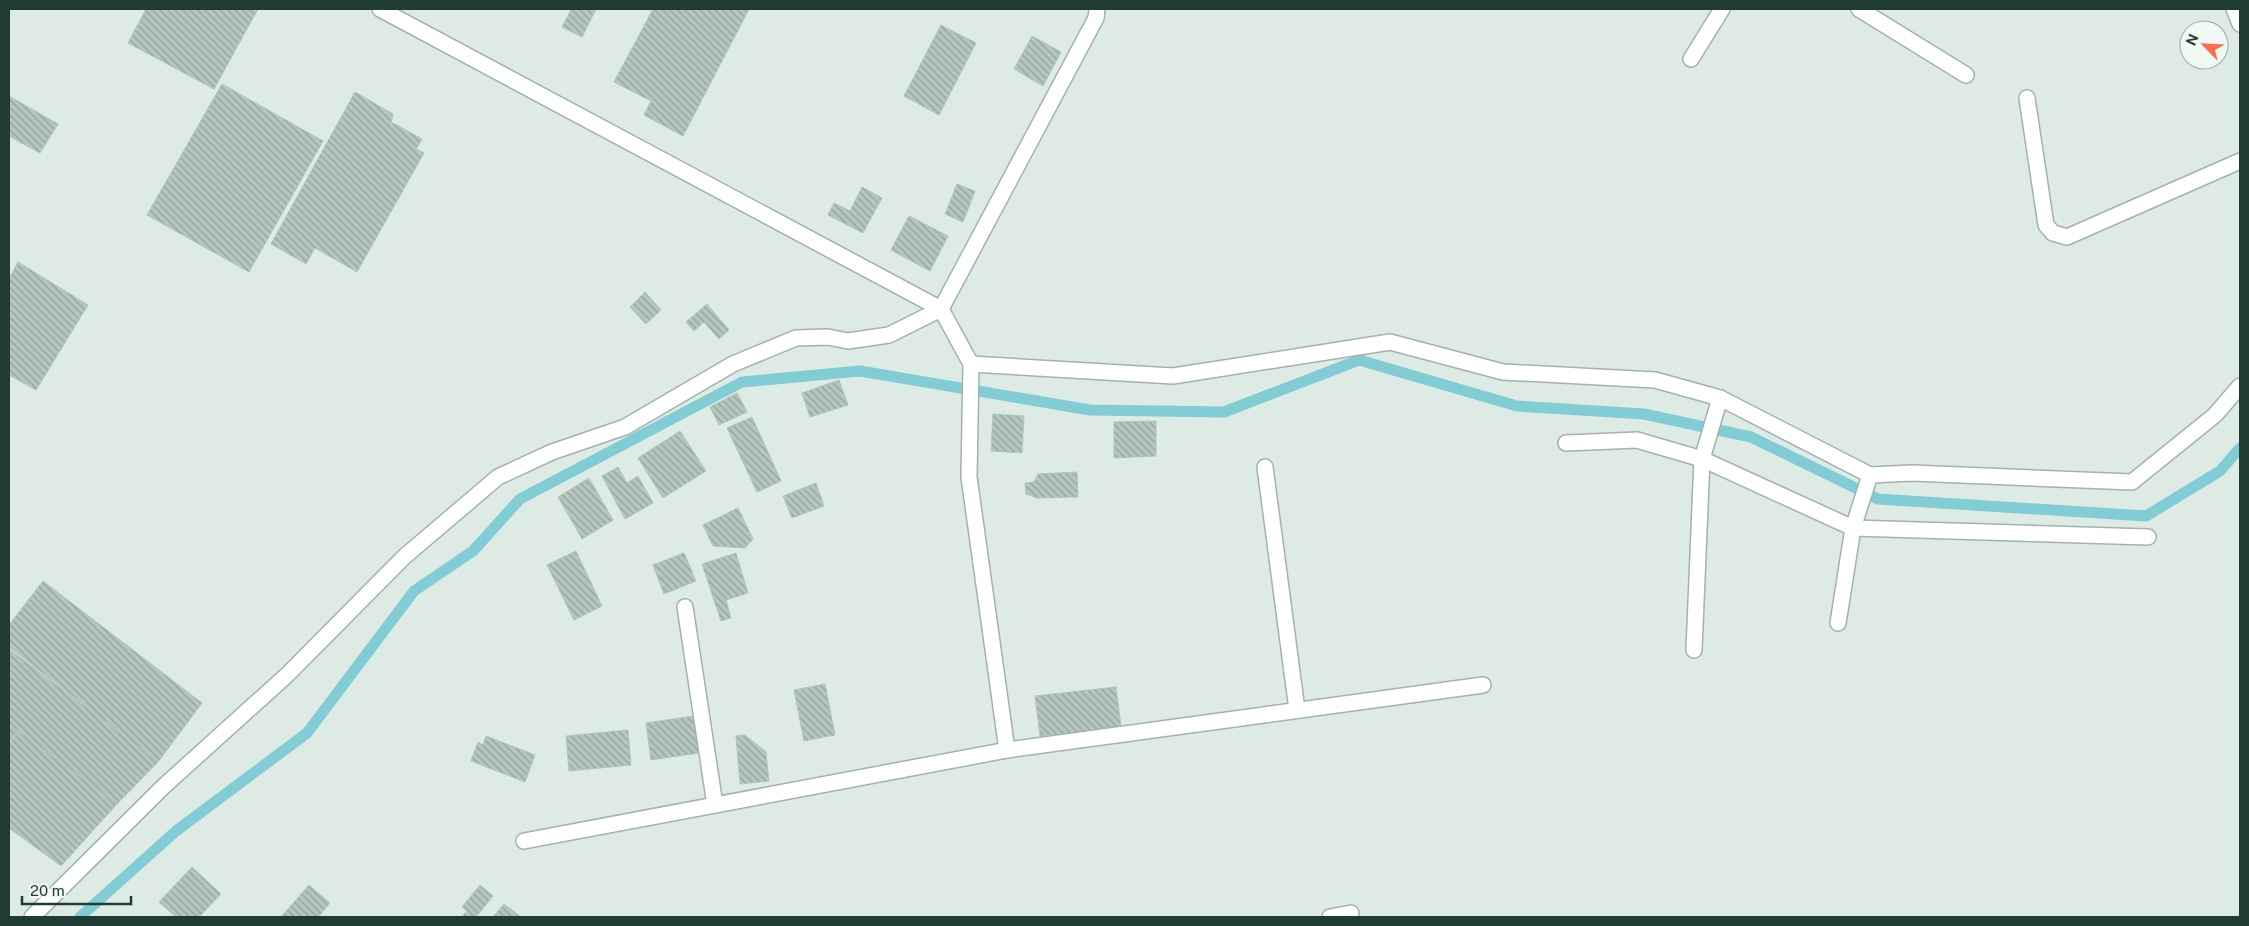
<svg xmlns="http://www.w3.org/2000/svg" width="2249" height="926" font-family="'Public Sans',sans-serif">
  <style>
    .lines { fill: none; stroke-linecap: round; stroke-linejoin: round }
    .stream { stroke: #81ccd5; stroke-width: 11 }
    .building { fill: url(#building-back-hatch); stroke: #b0c5bc }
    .minor-casing { stroke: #a1b3ac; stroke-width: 18 }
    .minor { stroke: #fff; stroke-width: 15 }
  </style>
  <defs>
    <pattern id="building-back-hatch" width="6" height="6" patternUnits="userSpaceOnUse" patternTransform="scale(1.25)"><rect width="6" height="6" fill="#b4c6be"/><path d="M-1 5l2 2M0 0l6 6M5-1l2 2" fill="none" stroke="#92a29b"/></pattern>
  </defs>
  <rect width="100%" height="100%" fill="#deebe5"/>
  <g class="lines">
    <path class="stream" d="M80 917 176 831 307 733 414 591 473 551 520 499 742 382 860 371 1090 410 1224 412 1359 360 1517 406 1644 414 1751 437 1878 499 2146 516 2220 471 2240 448"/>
  </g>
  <g class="building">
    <path d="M146 9H258L214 89 128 43Z"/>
    <path d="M568 9H596L582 37 562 27 571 10Z"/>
    <path d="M653 9H749L683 136 644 115 651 101 614 82Z"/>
    <path d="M941 25 976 43 939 115 904 96Z"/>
    <path d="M1032 36 1061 52 1043 86 1014 69Z"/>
    <path d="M222 84 323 141 249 272 147 215Z"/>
    <path d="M355 92 393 114 391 122 422 139 416 149 424 153 357 272 315 248 306 264 271 244Z"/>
    <path d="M9 96 58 124 40 153 9 136Z"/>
    <path d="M957 184 975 191 963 222 945 214Z"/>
    <path d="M862 187 882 198 863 233 828 215 834 203 850 211Z"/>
    <path d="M909 216 948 236 930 271 891 250Z"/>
    <path d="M18 262 88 305 36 390 9 375V279Z"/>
    <path d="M645 292 661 310 646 324 630 307Z"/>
    <path d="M707 304 729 330 719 339 704 322 694 331 686 322Z"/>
    <path d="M839 380 848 405 810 417 802 393Z"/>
    <path d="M737 393 747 412 719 425 710 407Z"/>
    <path d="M993 414 1024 416 1022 453 991 451Z"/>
    <path d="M752 417 781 481 757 492 727 428Z"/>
    <path d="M1156 421V456L1114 458V422Z"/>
    <path d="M680 431 706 471 663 498 638 458Z"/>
    <path d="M618 467 627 483 638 476 653 503 625 519 602 476Z"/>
    <path d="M1077 472 1078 497 1037 498 1026 494 1025 483 1034 482 1038 474Z"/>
    <path d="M589 478 613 520 582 539 558 497Z"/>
    <path d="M816 483 824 506 792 518 783 496Z"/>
    <path d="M738 508 753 539 745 548 713 546 703 525Z"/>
    <path d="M576 551 602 606 574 620 547 565Z"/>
    <path d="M684 553 696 581 664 594 653 565Z"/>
    <path d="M736 553 748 593 726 600 731 618 721 621 702 564Z"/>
    <path d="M43 581 202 703 158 762 9 647V625Z"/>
    <path d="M9 649 158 762 117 804 9 724Z"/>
    <path d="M825 684 835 735 804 741 794 690Z"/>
    <path d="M1116 687 1121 727 1040 736 1035 696Z"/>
    <path d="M694 716 699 753 651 760 646 723Z"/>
    <path d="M9 725 18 731 9 742Z"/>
    <path d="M628 730 631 765 569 771 566 736Z"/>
    <path d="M18 731 117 804 61 866 9 828V745Z"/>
    <path d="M745 735 766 752 769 781 740 784 736 736Z"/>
    <path d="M486 736 535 755 525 782 471 761 478 742 483 745Z"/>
    <path d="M192 867 221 894 199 917H176L159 902Z"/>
    <path d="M309 885 330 903 318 917H281Z"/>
    <path d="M480 885 493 896 476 917H464L462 916 467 911 462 907Z"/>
    <path d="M504 904 521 917H493Z"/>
  </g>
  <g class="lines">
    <g class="minor-casing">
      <g id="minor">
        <path d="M380 9 941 309 971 364 969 477 1007 750"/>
        <path d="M1859 9 1966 75"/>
        <path d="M2234 9 2240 24"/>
        <path d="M1691 59 1722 9"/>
        <path d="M2027 98 2046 225 2053 233 2067 237 2240 161"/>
        <path d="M971 364 1173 376 1390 342 1503 372 1655 380 1720 398 1870 475 1912 473 2132 482 2215 415 2240 386"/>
        <path d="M1566 443 1637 440 1702 459 1853 528 2148 537"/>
        <path d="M1265 467 1297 710"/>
        <path d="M685 607 715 805"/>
        <path d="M1838 623 1853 528 1870 475"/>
        <path d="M1694 650 1702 459 1720 398"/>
        <path d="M524 841 1007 750 1483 685"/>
        <path d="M32 917 164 786 287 675 404 557 498 477 552 452 625 427 733 364 796 338 828 337 848 341 889 335 941 309 1096 18 1097 9"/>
        <path d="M1330 917 1351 913"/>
      </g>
    </g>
    <use href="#minor" class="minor"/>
  </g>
  <rect width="2249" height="926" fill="none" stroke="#1e3c33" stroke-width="20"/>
  <g transform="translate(2204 45) rotate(294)"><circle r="24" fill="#eff8f3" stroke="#9bada6"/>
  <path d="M0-4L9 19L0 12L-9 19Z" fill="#fc6e4b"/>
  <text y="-8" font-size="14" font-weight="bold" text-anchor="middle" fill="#1e3c33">N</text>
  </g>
  <path d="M22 896v8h109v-8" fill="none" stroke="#1e3c33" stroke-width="2.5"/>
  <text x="30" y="896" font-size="15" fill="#1e3c33" stroke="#eff8f3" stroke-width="4" paint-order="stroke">20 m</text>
</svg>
